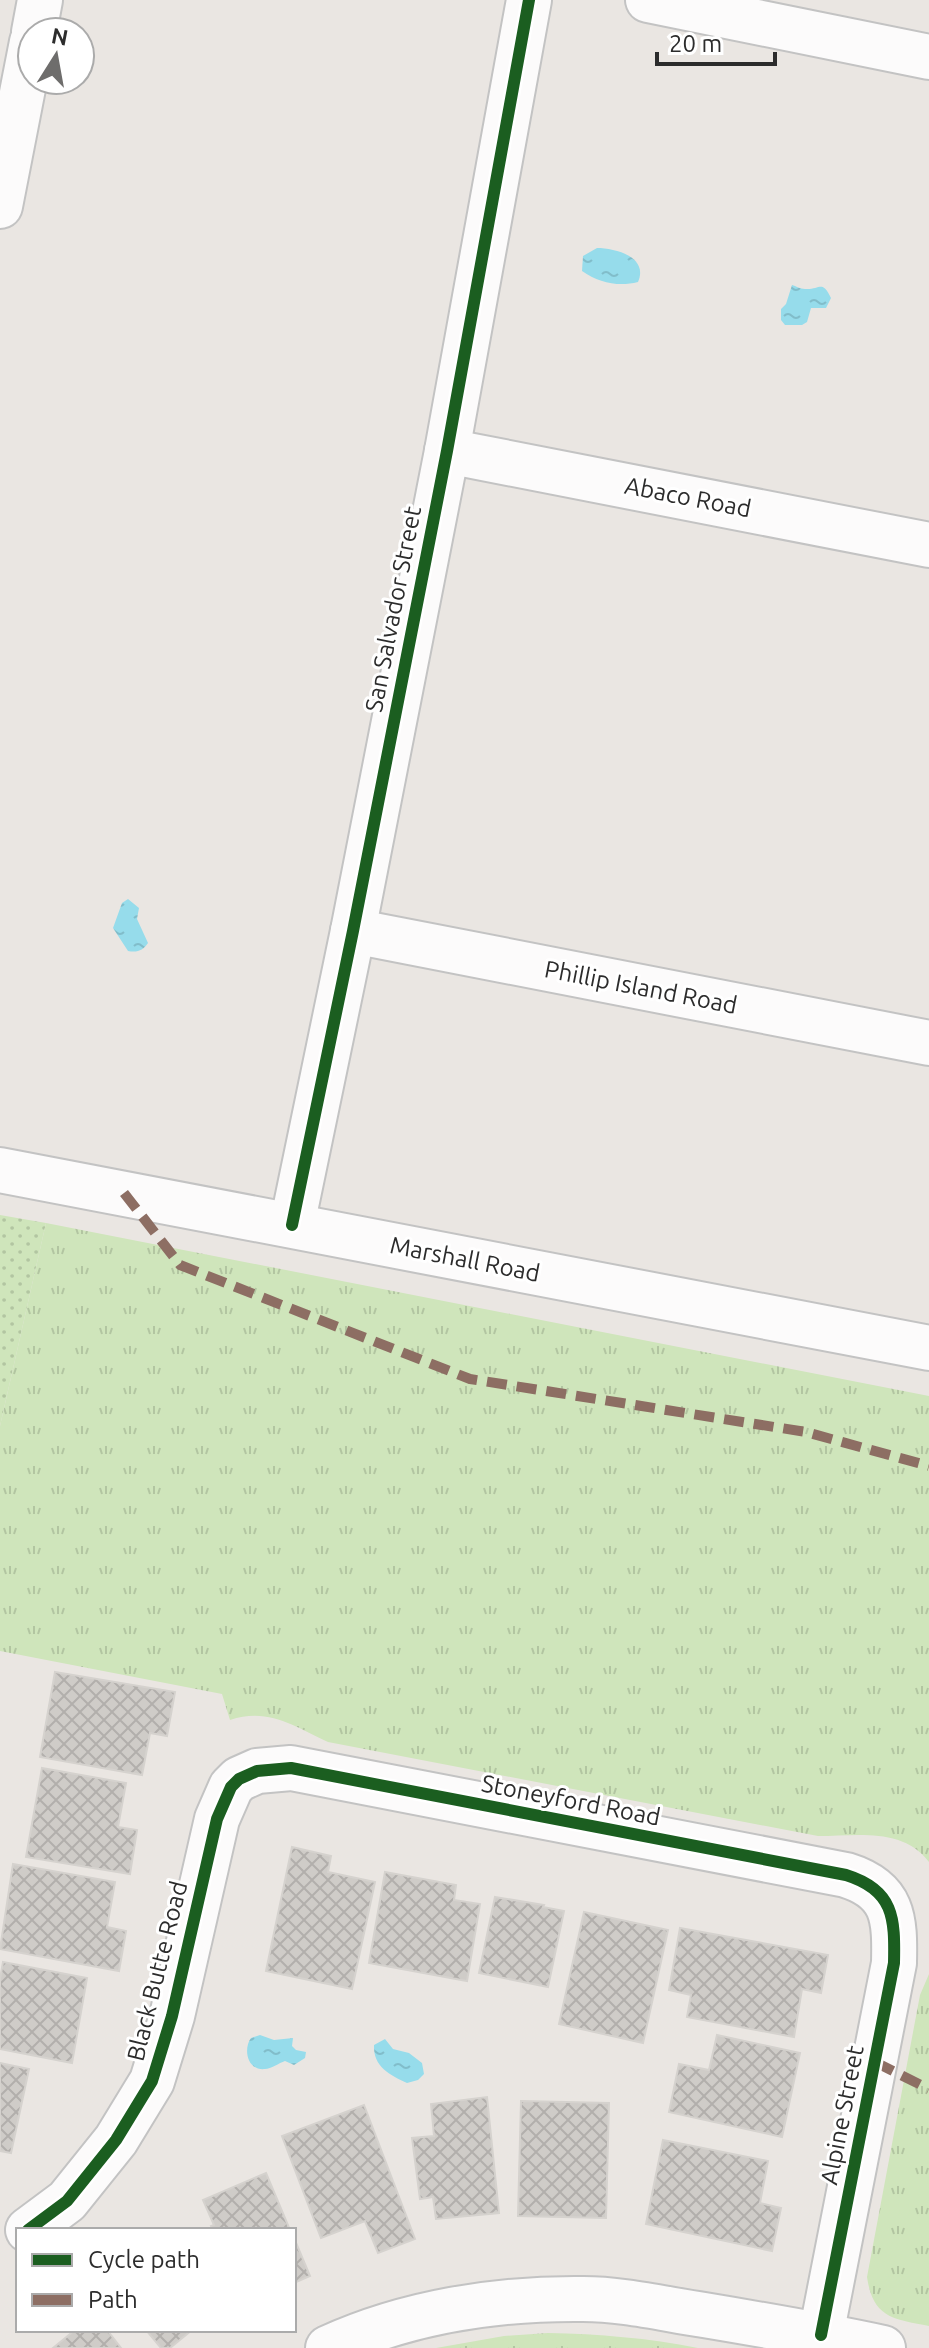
<svg xmlns="http://www.w3.org/2000/svg" width="929" height="2348" font-family="Ubuntu,sans-serif">
  <style>
    .grass { fill: url(#grass-dots) }
    .park { fill: url(#park-tufts) }
    .water { fill: url(#water-ripples) }
    .building { fill: url(#building-cross-hatch); stroke: #d5d2ce; stroke-width: 2 }
    .lines { fill: none; stroke-linecap: round; stroke-linejoin: round }
    .minor-casing { stroke: #c3c3c3; stroke-width: 48 }
    .minor { stroke: #fcfbfb; stroke-width: 44 }
    .quiet { stroke: #8d6e63; stroke-width: 10; stroke-dasharray: 20 10; stroke-linecap: butt }
    .cycleway-casing { stroke: #fff; stroke-width: 17 }
    .cycleway { stroke: #1b5e20; stroke-width: 12 }
    .labels { text-anchor: middle; dominant-baseline: central; stroke-width: 6; stroke-linejoin: round; paint-order: stroke }
    .street-label { font-size: 24px; fill: #2c2c2c; stroke: #fff }
  </style>
  <defs>
    <pattern id="grass-dots" width="8" height="8" patternUnits="userSpaceOnUse" patternTransform="scale(2)"><rect width="8" height="8" fill="#cfe5bb"/><path d="M2 2h.1M6 6h.1" fill="none" stroke="#b2c5a1" stroke-width="1.8" stroke-linecap="round"/></pattern>
    <pattern id="park-tufts" width="24" height="20" patternUnits="userSpaceOnUse" patternTransform="scale(2)"><rect width="24" height="20" fill="#cfe5bb"/><path d="M3 7l-1-3M5 7V3M7 7l1-3M15 17l-1-3M17 17v-4M19 17l1-3" fill="none" stroke="#b2c5a1"/></pattern>
    <pattern id="water-ripples" width="26" height="14" patternUnits="userSpaceOnUse" patternTransform="scale(2)"><rect width="26" height="14" fill="#96dceb"/><path d="M2 4q2-2 4 0t4 0M15 11q2-2 4 0t4 0" fill="none" stroke="#81bdca"/></pattern>
    <pattern id="building-cross-hatch" width="8" height="8" patternUnits="userSpaceOnUse" patternTransform="scale(2)"><rect width="8" height="8" fill="#cfccc8"/><path d="M0 0l8 8M0 8l8-8" fill="none" stroke="#b2afac"/></pattern>
  </defs>
  <rect width="100%" height="100%" fill="#eae6e2"/>
  <path class="grass" d="M0 1215 46 1223 0 1426Z"/>
  <g class="park">
    <path d="M46 1223 929 1396V1862C903 1827 856 1836 818 1836L328 1742C295 1727 269 1707 230 1720L222 1694 0 1651V1426Z"/>
    <path d="M929 1974V2326C893 2319 873 2318 867 2277L920 1995Z"/>
    <path d="M548 2333C599 2334 648 2338 698 2348H436L504 2336Z"/>
  </g>
  <g class="water">
    <path d="M597 248C615 248 649 257 638 282 619 287 599 283 582 271L583 256Z"/>
    <path d="M792 285C796 286 800 289 805 289 820 290 822 279 831 298L826 308H811L807 322 802 325H785L781 320V309L786 304Z"/>
    <path d="M128 899 139 908 137 919 148 943C143 950 138 953 128 951L113 928 122 903Z"/>
    <path d="M260 2035 274 2040 293 2038 292 2046 296 2050 306 2052 305 2058 294 2065 285 2061C279 2063 271 2069 265 2069 247 2071 243 2049 251 2038Z"/>
    <path d="M385 2039 393 2049 409 2053 422 2063 424 2074 418 2080 407 2083C390 2075 373 2067 374 2045Z"/>
  </g>
  <g class="building">
    <path d="M55 1672 175 1692 167 1736 150 1733 142 1775 40 1757Z"/>
    <path d="M42 1768 126 1783 118 1827 137 1830 130 1874 26 1857Z"/>
    <path d="M292 1847 331 1856 328 1872 375 1882 352 1989 266 1971Z"/>
    <path d="M13 1864 115 1882 107 1927 126 1931 119 1971 0 1949Z"/>
    <path d="M385 1872 456 1885 454 1900 480 1904 467 1981 369 1963Z"/>
    <path d="M495 1897 544 1905 543 1907 564 1911 548 1987 479 1973Z"/>
    <path d="M584 1912 668 1930 643 2043 559 2024Z"/>
    <path d="M680 1928 828 1955 821 1993 802 1989 794 2037 687 2017 691 1995 669 1990Z"/>
    <path d="M3 1962 87 1978 72 2063 0 2049V1979Z"/>
    <path d="M717 2035 800 2053 782 2137 669 2112 679 2064 709 2070Z"/>
    <path d="M0 2063 29 2069 11 2153 0 2151Z"/>
    <path d="M487 2097 499 2213 436 2219 433 2197 420 2199 412 2138 434 2136 431 2104Z"/>
    <path d="M521 2101 609 2103 606 2218 518 2216Z"/>
    <path d="M364 2105 415 2239 378 2253 365 2221 321 2238 282 2136Z"/>
    <path d="M663 2140 768 2161 760 2203 781 2208 772 2251 646 2224Z"/>
    <path d="M266 2173 290 2230H213L211 2226 214 2225 203 2200Z"/>
    <path d="M294 2238 310 2276 294 2283Z"/>
    <path d="M75 2330H107L121 2348H53Z"/>
    <path d="M146 2330H192L170 2348H161Z"/>
  </g>
  <g class="lines">
    <g class="minor-casing">
      <g id="minor">
        <path d="M648 0 929 57"/>
        <path d="M34 32 40 0"/>
        <path d="M0 206 32 42"/>
        <path d="M447 451 929 545"/>
        <path d="M353 931 929 1043"/>
        <path d="M0 1170 929 1348"/>
        <path d="M292 1225 353 931 447 451 529 0"/>
        <path d="M28 2230 67 2201 116 2140 152 2081 172 2016 217 1819 231 1787 239 1779 257 1771 291 1768 846 1875C894 1890 895 1918 894 1963L821 2335"/>
        <path d="M328 2348C407 2312 497 2298 583 2299 623 2299 664 2309 704 2315 764 2325 823 2335 883 2348"/>
      </g>
    </g>
    <use href="#minor" class="minor"/>
    <g class="quiet">
      <path d="M124 1193 180 1265 470 1379 806 1432 929 1466"/>
      <path d="M875 2062 929 2089"/>
    </g>
    <g class="cycleway-casing">
      <g id="cycleway">
        <path d="M292 1225 353 931 447 451 529 0"/>
        <path d="M28 2230 67 2201 116 2140 152 2081 172 2016 217 1819 231 1787 239 1779 257 1771 291 1768 846 1875C894 1890 895 1918 894 1963L821 2335"/>
      </g>
    </g>
    <use href="#cycleway" class="cycleway"/>
  </g>
  <g class="labels">
    <g class="street-label">
      <text transform="translate(688 497) rotate(11)">Abaco Road</text>
      <text transform="translate(393 609) rotate(-79)">San Salvador Street</text>
      <text transform="translate(641 987) rotate(11)">Phillip Island Road</text>
      <text transform="translate(465 1259) rotate(11)">Marshall Road</text>
      <text transform="translate(571 1800) rotate(11)">Stoneyford Road</text>
      <text transform="translate(157 1971) rotate(-76)">Black Butte Road</text>
      <text transform="translate(842 2115) rotate(-79)">Alpine Street</text>
    </g>
  </g>
  <rect x="16" y="2228" width="280" height="104" fill="#ffffff" stroke="#ababab" stroke-width="2"/>
  <rect x="32" y="2254" width="40" height="12" fill="#1b5e20" stroke="#ababab" stroke-width="2"/>
  <text x="88" y="2268" font-size="24" fill="#2c2c2c">Cycle path</text>
  <rect x="32" y="2294" width="40" height="12" fill="#8d6e63" stroke="#ababab" stroke-width="2"/>
  <text x="88" y="2308" font-size="24" fill="#2c2c2c">Path</text>
  <g transform="translate(56 56) rotate(11)"><circle r="38" fill="#ffffff" stroke="#ababab" stroke-width="2"/>
  <path d="M0-6L14 30L0 20L-14 30Z" fill="#6e6d6c"/>
  <text y="-12" font-size="22" font-weight="bold" text-anchor="middle" fill="#2c2c2c">N</text>
  </g>
  <path d="M657 52v12h118v-12" fill="none" stroke="#2c2c2c" stroke-width="4"/>
  <text x="669" y="52" font-size="24" fill="#2c2c2c" stroke="#ffffff" stroke-width="6" paint-order="stroke">20 m</text>
</svg>
